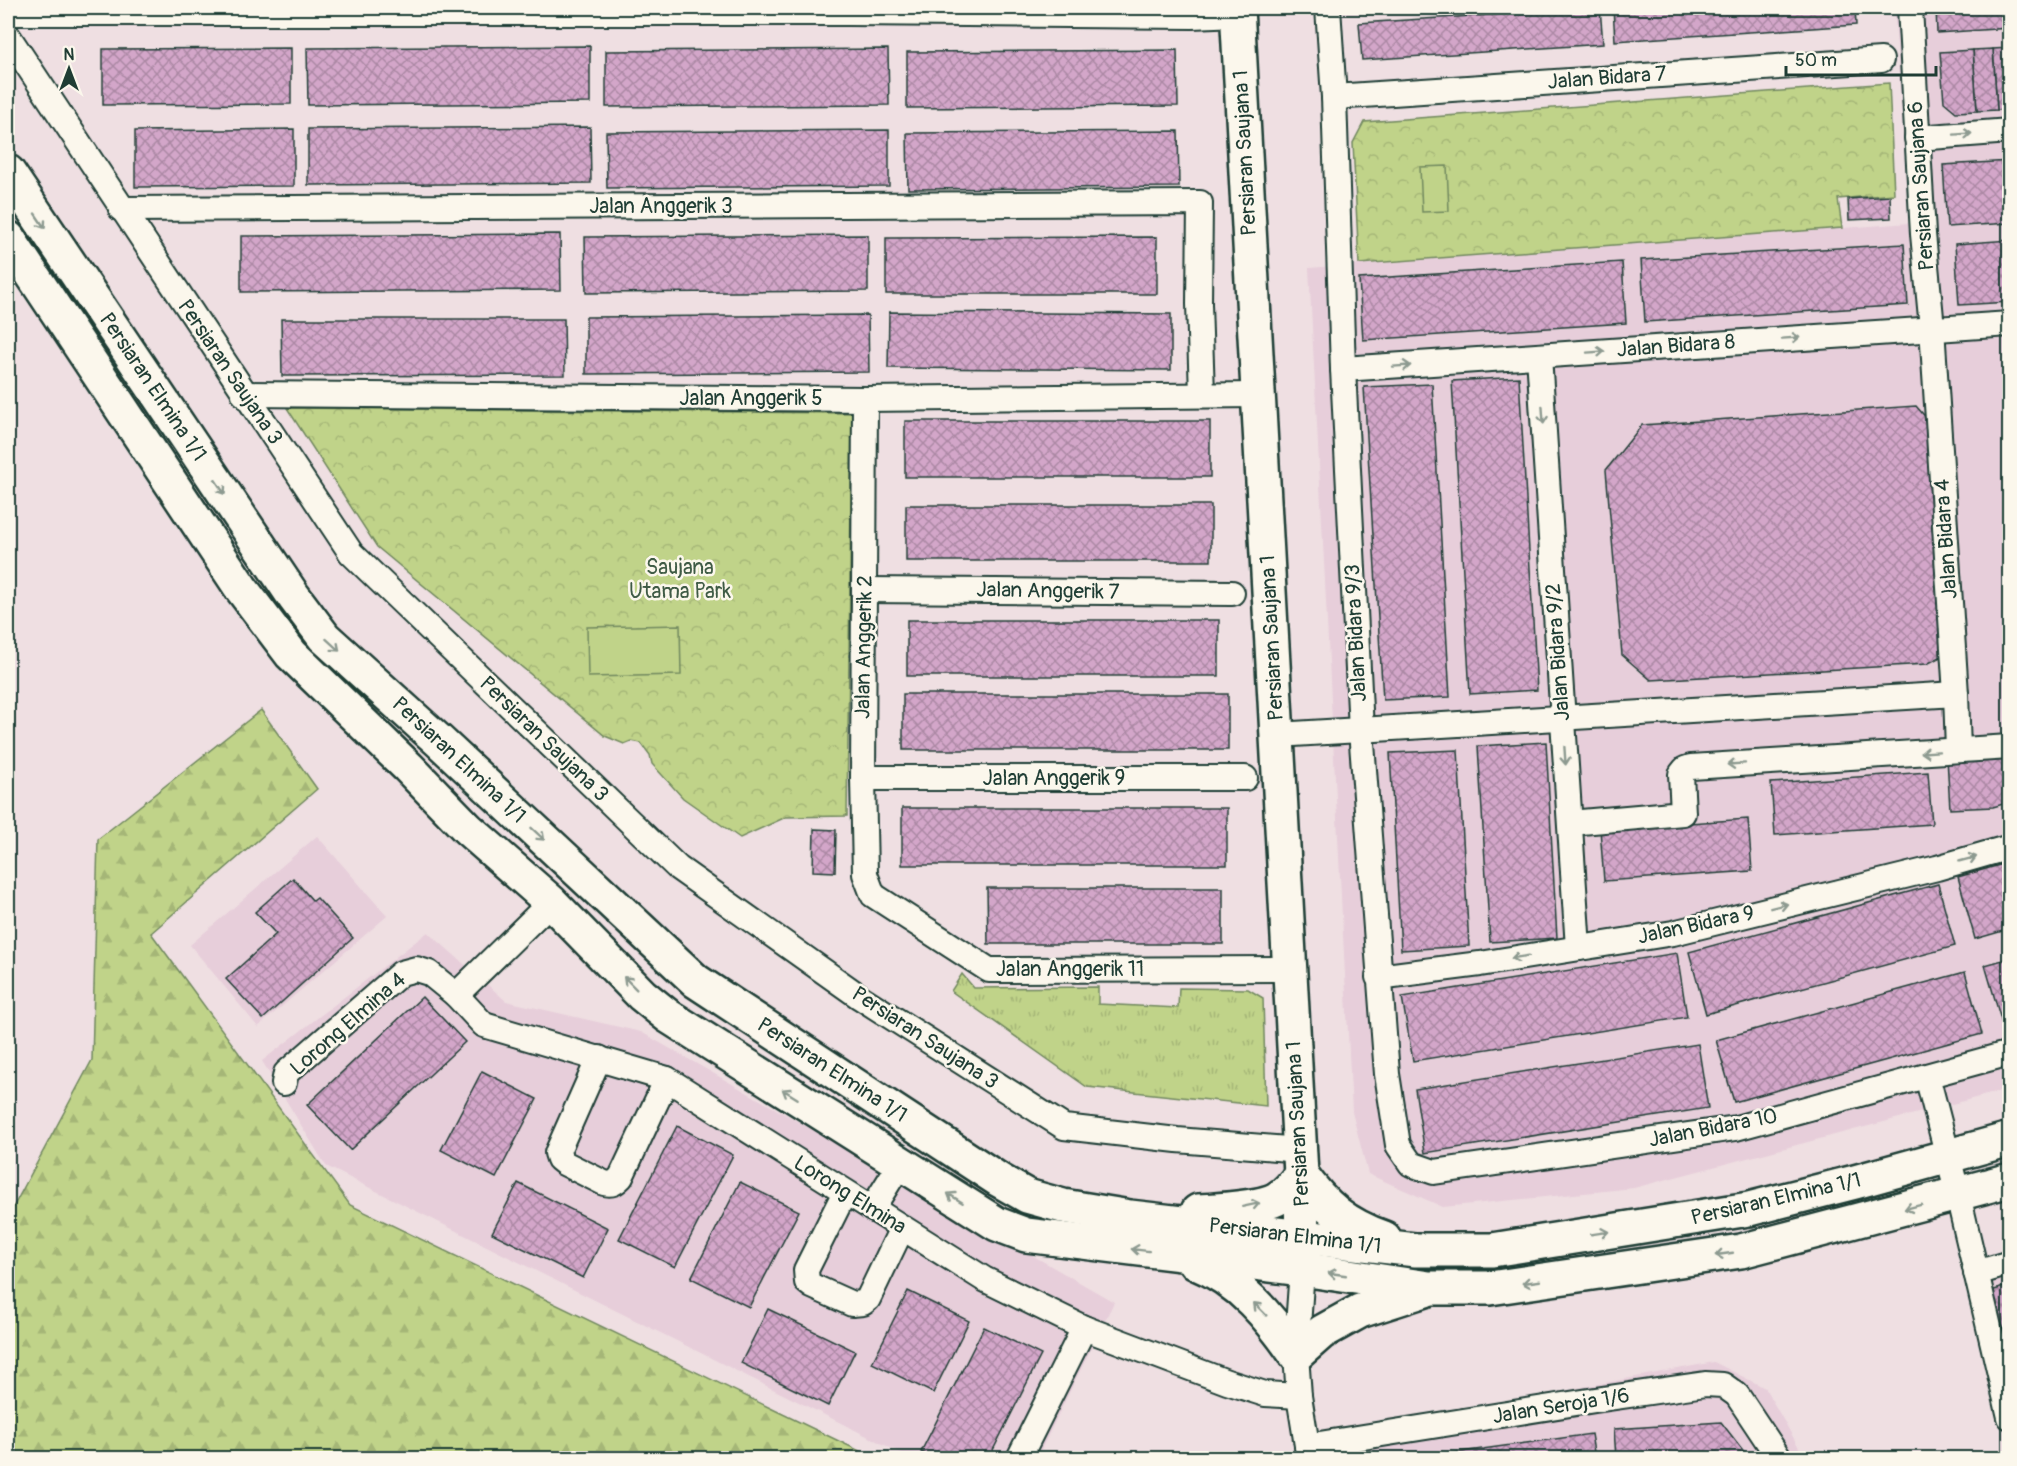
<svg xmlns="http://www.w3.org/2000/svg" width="2017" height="1466" font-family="Pangolin,sans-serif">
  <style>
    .built { fill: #e7ceda }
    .grass { fill: url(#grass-tufts); stroke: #70885e; stroke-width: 1.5 }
    .forest { fill: url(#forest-firs); stroke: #70885e; stroke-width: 1.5 }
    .park { fill: url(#park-crowns); stroke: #70885e; stroke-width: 1.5 }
    .garden { fill: #c0d389; stroke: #70885e; stroke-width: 1.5 }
    .building { fill: url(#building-cross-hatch); stroke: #1f3d34; stroke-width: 1.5 }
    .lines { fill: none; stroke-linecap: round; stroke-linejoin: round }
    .street-casing { stroke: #1f3d34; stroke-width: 28 }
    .secondary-casing { stroke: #1f3d34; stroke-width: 38 }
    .street { stroke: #fbf7ec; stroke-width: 24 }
    .secondary { stroke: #fbf7ec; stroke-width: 33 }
    .oneway { stroke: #8d9a90 }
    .labels { text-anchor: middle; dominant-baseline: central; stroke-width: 5; stroke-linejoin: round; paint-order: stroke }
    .street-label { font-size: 21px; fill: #1f3d34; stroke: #fbf7ec }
    .park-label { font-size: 21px; fill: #3f5b45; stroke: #fbf7ec }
  </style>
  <defs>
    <pattern id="grass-tufts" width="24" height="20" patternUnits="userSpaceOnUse" patternTransform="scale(1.5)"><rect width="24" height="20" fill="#c0d389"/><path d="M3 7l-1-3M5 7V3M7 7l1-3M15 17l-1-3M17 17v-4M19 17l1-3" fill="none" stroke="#a5b677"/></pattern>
    <pattern id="forest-firs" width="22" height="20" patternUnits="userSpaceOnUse" patternTransform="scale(1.5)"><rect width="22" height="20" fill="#c0d389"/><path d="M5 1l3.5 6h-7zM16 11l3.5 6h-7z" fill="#a5b677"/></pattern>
    <pattern id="park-crowns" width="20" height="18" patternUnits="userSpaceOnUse" patternTransform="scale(1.5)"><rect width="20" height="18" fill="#c0d389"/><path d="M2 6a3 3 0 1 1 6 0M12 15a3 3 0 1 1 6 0" fill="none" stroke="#a5b677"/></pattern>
    <pattern id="building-cross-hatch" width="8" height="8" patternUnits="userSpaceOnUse" patternTransform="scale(1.5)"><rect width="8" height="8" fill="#d3a6c9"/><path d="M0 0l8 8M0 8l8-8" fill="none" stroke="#ab88a4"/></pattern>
  </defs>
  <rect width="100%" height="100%" fill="#efdfe2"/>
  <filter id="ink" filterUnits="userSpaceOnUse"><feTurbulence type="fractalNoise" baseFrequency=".0167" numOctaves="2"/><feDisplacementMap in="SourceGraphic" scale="12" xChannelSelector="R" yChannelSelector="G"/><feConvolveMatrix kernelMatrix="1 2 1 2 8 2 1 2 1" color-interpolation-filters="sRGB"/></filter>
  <g filter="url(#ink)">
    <g class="built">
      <path d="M1894 8H2009V1089L1634 1188 1443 1207 1368 1174 1352 1112 1309 268 1910 223Z"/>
      <path d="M317 836 387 916 258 1027 190 945Z"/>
      <path d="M428 932 506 1001 641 1032 1114 1302 1037 1458H911L326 1166 262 1061Z"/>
      <path d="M2009 1265V1349L2004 1351 1982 1273Z"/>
      <path d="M1714 1362 1765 1388 1805 1458H1326L1323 1437Z"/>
    </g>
    <path class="grass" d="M962 974 974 988 1098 987V1004L1178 1008 1179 988 1248 989 1263 998 1266 1106 1087 1087 951 991Z"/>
    <path class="forest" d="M261 710 317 789 151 933 350 1205 874 1458H8V1217L92 1060 98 839Z"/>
    <g class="park">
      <path d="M1889 83 1894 194 1838 199 1842 228 1359 264 1353 143 1364 122Z"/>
      <path d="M287 408 852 413 847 816 786 817 740 838 683 798 652 764 650 755 641 743 631 741 624 744 605 736 377 547Z"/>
    </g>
    <g class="garden">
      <path d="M1447 166 1449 211 1422 212 1420 167Z"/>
      <path d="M680 625 681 675 588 677 587 627Z"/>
    </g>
    <g class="building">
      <path d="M1600 8 1603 44 1362 60 1359 23Z"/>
      <path d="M1613 8H1855L1856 25 1615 41Z"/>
      <path d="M1936 8H2010V28L1937 33Z"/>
      <path d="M590 46V103L308 105 307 48Z"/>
      <path d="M291 48V104L103 105V49Z"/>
      <path d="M2010 48V109L1997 110 1993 49Z"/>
      <path d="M888 49 889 105 606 107V51Z"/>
      <path d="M1993 49 1997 110 1977 111 1973 50Z"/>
      <path d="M1177 50 1178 106 907 108V52Z"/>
      <path d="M1973 50 1977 111 1956 112 1944 102 1940 52Z"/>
      <path d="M590 127 591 183 308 185V129Z"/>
      <path d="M294 129V186L135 187V131Z"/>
      <path d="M889 130V186L607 188 606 132Z"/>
      <path d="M1178 131 1179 187 908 189 907 133Z"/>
      <path d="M2010 161V223L1947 227 1943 165Z"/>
      <path d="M1890 196 1891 218 1849 220 1848 199Z"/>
      <path d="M560 234 561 290 241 292V236Z"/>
      <path d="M868 235V291L586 293 585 237Z"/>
      <path d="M1157 237V294H886V238Z"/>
      <path d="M2010 240V302L1959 305 1955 244Z"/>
      <path d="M1904 244 1908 305 1645 322 1641 260Z"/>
      <path d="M1622 262 1626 323 1363 340 1359 279Z"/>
      <path d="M889 312 1171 314V370L888 368Z"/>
      <path d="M868 315 869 372 586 374V317Z"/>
      <path d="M281 319H564L565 375 282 376Z"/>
      <path d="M1519 377 1537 690 1470 694 1452 381Z"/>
      <path d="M1432 384 1450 697 1383 700 1364 387Z"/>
      <path d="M1916 406 1935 428 1946 654 1927 664 1651 680 1622 655 1606 470 1642 425Z"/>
      <rect x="905" y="421" width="305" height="56"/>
      <rect x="906" y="505" width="305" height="56"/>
      <rect x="907" y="620" width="312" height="56"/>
      <rect x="903" y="694" width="325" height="56"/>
      <path d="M1546 742 1557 938 1490 942 1478 746Z"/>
      <path d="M1458 750 1469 946 1401 950 1390 753Z"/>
      <path d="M2010 754V802L1993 807 1950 809 1947 758Z"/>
      <path d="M1928 772 1932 824 1775 835 1771 783Z"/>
      <rect x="902" y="808" width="325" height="57"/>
      <path d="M1748 819 1752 871 1604 881 1600 829Z"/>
      <path d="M814 829 836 830 835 872 813 871Z"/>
      <path d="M2010 862V929L1975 939 1958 877Z"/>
      <path d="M293 878 313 901 317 898 353 938 263 1019 226 979 276 934 255 912Z"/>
      <path d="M1938 884 1955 946 1706 1014 1689 952Z"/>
      <path d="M987 888H1223V944H988Z"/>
      <path d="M1677 953 1687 1017 1413 1061 1402 997Z"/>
      <path d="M2010 958V1025L2003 1027 1985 965Z"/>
      <path d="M1965 972 1982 1034 1734 1102 1716 1040Z"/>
      <path d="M422 997 465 1042 350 1150 307 1105Z"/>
      <path d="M1698 1044 1708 1108 1425 1153 1415 1089Z"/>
      <path d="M482 1071 537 1099 496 1178 441 1150Z"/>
      <path d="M677 1126 733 1155 675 1267 619 1239Z"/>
      <path d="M740 1182 799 1211 749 1307 691 1278Z"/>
      <path d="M518 1183 608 1228 583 1278 492 1233Z"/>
      <path d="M2010 1285V1342H2008L1991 1291Z"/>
      <path d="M908 1291 969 1321 933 1393 872 1363Z"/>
      <path d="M768 1309 855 1351 828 1406 741 1363Z"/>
      <path d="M984 1327 1041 1355 989 1458H934L921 1452Z"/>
      <path d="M1721 1422 1749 1458H1616L1614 1429Z"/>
      <path d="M1591 1434 1595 1458H1417Z"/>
    </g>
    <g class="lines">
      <g class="street-casing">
        <g id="street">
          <path d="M1328 8 1334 97 1343 369 1361 730 1387 1074 1398 1145 1411 1164 1434 1172 1736 1128 2010 1053"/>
          <path d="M1910 8 1923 234 1932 328 1956 694 1958 750"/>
          <path d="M8 13H848L1192 16 1238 14"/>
          <path d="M8 36 351 553 678 868 860 997 1064 1127 1177 1140 1300 1150"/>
          <path d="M1334 97 1881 60"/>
          <path d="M1917 138 2010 131"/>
          <path d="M121 209 1200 203 1199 304 1202 394"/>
          <path d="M1539 356 1578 948"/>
          <path d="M1343 369 2010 324"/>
          <path d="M244 394 865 399 1258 395"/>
          <path d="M865 399 863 778 865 874 873 895 989 970 1290 969"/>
          <path d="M865 590 1232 593"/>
          <path d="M1277 735 1956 694"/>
          <path d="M863 778H1245"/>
          <path d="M1570 823 1683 813 1681 774 1685 769 1691 767 2010 747"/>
          <path d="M1378 977 1480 964 1673 933 1937 868 2010 847"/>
          <path d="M456 995 551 902"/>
          <path d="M599 1058 557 1153 559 1159 564 1163 604 1183C612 1185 615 1183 621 1177L667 1079"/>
          <path d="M1927 1076 1958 1195 2010 1417"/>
          <path d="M284 1083 286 1073 401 973 416 969 429 973 456 995 484 1025 667 1079 984 1279 1084 1328 1227 1382 1265 1394 1299 1396"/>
          <path d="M845 1192 806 1270 807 1282 812 1286 852 1304 863 1303 868 1299 902 1228"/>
          <path d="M872 1209 900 1164"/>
          <path d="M1302 1269 1296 1355 1299 1396 1309 1458"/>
          <path d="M1976 1273 2010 1263"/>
          <path d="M1307 1446 1595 1400 1705 1384 1723 1385 1737 1395 1779 1458"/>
          <path d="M1019 1458 1084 1328"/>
        </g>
      </g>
      <g class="secondary-casing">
        <g id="secondary">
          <path d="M1237 8 1301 1174 1302 1258"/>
          <path d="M8 172 294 597 324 637 439 741 696 981 999 1180 1027 1196 1063 1206 1130 1217 1416 1250H1492L1749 1209 1855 1182 2010 1139"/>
          <path d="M8 238 241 588 291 654 408 767 468 829 551 902 642 995 668 1016 997 1224 1026 1235 1302 1269 1429 1288H1490L1741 1251 2010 1180"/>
          <path d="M1301 1174C1325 1207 1345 1224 1384 1238"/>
          <path d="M1198 1211C1216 1210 1265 1207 1278 1198 1288 1192 1295 1183 1301 1174"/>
          <path d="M1196 1263C1239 1280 1270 1317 1296 1355L1322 1332 1360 1311 1425 1290"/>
        </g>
      </g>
      <use href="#street" class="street"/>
      <use href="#secondary" class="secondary"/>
    </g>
    <defs><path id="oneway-shaft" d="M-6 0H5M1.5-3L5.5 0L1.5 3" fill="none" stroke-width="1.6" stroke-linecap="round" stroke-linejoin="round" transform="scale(1.5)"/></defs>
    <g class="oneway">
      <use href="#oneway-shaft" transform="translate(1963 134) rotate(-4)"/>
      <use href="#oneway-shaft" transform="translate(40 221) rotate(56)"/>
      <use href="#oneway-shaft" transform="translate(1791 338) rotate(-4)"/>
      <use href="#oneway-shaft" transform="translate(1596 352) rotate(-4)"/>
      <use href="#oneway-shaft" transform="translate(1402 366) rotate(-4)"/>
      <use href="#oneway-shaft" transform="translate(1543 415) rotate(86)"/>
      <use href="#oneway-shaft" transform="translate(220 487) rotate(56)"/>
      <use href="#oneway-shaft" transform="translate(333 645) rotate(42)"/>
      <use href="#oneway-shaft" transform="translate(1930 752) rotate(176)"/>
      <use href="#oneway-shaft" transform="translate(1565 756) rotate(86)"/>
      <use href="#oneway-shaft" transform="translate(1736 764) rotate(176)"/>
      <use href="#oneway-shaft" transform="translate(538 834) rotate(43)"/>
      <use href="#oneway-shaft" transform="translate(1968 859) rotate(-15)"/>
      <use href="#oneway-shaft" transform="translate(1779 906) rotate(-14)"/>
      <use href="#oneway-shaft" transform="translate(1520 957) rotate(171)"/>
      <use href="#oneway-shaft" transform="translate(630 983) rotate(-135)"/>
      <use href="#oneway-shaft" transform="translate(790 1094) rotate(-148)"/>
      <use href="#oneway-shaft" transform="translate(955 1198) rotate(-148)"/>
      <use href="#oneway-shaft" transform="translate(1251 1205) rotate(-12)"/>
      <use href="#oneway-shaft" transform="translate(1913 1207) rotate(165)"/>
      <use href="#oneway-shaft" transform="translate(1600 1233) rotate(-9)"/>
      <use href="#oneway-shaft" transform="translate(1140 1250) rotate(-173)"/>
      <use href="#oneway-shaft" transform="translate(1724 1254) rotate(172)"/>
      <use href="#oneway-shaft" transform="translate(1337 1274) rotate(-172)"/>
      <use href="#oneway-shaft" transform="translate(1531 1282) rotate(172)"/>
      <use href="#oneway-shaft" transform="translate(1260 1309) rotate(-135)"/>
    </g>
  </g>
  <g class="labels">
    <g class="street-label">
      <text transform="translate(1607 78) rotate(-4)">Jalan Bidara 7</text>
      <text transform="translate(1245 153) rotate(-93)">Persiaran Saujana 1</text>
      <text transform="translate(1921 186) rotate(-94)">Persiaran Saujana 6</text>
      <text x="661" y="206">Jalan Anggerik 3</text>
      <text transform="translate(1676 346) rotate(-4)">Jalan Bidara 8</text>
      <text transform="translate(230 372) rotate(56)">Persiaran Saujana 3</text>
      <text transform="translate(153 387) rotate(56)">Persiaran Elmina 1/1</text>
      <text x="751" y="398">Jalan Anggerik 5</text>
      <text transform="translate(1946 539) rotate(-94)">Jalan Bidara 4</text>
      <text transform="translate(1048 591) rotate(1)">Jalan Anggerik 7</text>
      <text transform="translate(1356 633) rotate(-93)">Jalan Bidara 9/3</text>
      <text transform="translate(1272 638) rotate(-93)">Persiaran Saujana 1</text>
      <text transform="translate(864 647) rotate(-89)">Jalan Anggerik 2</text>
      <text transform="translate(1558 652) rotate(-94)">Jalan Bidara 9/2</text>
      <text transform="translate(544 739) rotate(44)">Persiaran Saujana 3</text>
      <text transform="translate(459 760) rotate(43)">Persiaran Elmina 1/1</text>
      <text x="1054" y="778">Jalan Anggerik 9</text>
      <text transform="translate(1696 925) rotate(-12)">Jalan Bidara 9</text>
      <text x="1070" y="969">Jalan Anggerik 11</text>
      <text transform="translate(348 1024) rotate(-41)">Lorong Elmina 4</text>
      <text transform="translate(925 1038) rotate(33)">Persiaran Saujana 3</text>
      <text transform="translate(832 1070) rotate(33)">Persiaran Elmina 1/1</text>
      <text transform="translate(1298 1124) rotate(-93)">Persiaran Saujana 1</text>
      <text transform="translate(1713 1128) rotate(-11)">Jalan Bidara 10</text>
      <text transform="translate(850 1195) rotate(32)">Lorong Elmina</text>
      <text transform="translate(1776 1199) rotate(-13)">Persiaran Elmina 1/1</text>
      <text transform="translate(1295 1236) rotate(7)">Persiaran Elmina 1/1</text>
      <text transform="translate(1561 1406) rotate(-9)">Jalan Seroja 1/6</text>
    </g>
    <g class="park-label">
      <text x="680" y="567">Saujana<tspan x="680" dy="24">Utama Park</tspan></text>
    </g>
  </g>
  <rect width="2017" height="1466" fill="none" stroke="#fbf7ec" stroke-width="30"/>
  <rect x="15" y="15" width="1987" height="1436" fill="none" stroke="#1f3d34" stroke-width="2" filter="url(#ink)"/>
  <g transform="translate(69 69)" stroke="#fbf7ec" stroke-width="4.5" paint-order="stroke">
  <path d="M0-4.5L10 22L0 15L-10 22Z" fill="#1f3d34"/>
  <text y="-9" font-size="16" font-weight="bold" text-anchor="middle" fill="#1f3d34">N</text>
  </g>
  <path d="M1786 66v9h150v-9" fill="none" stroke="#1f3d34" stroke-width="3"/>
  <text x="1795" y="66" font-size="18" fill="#1f3d34" stroke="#fbf7ec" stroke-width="4.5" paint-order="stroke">50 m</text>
</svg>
